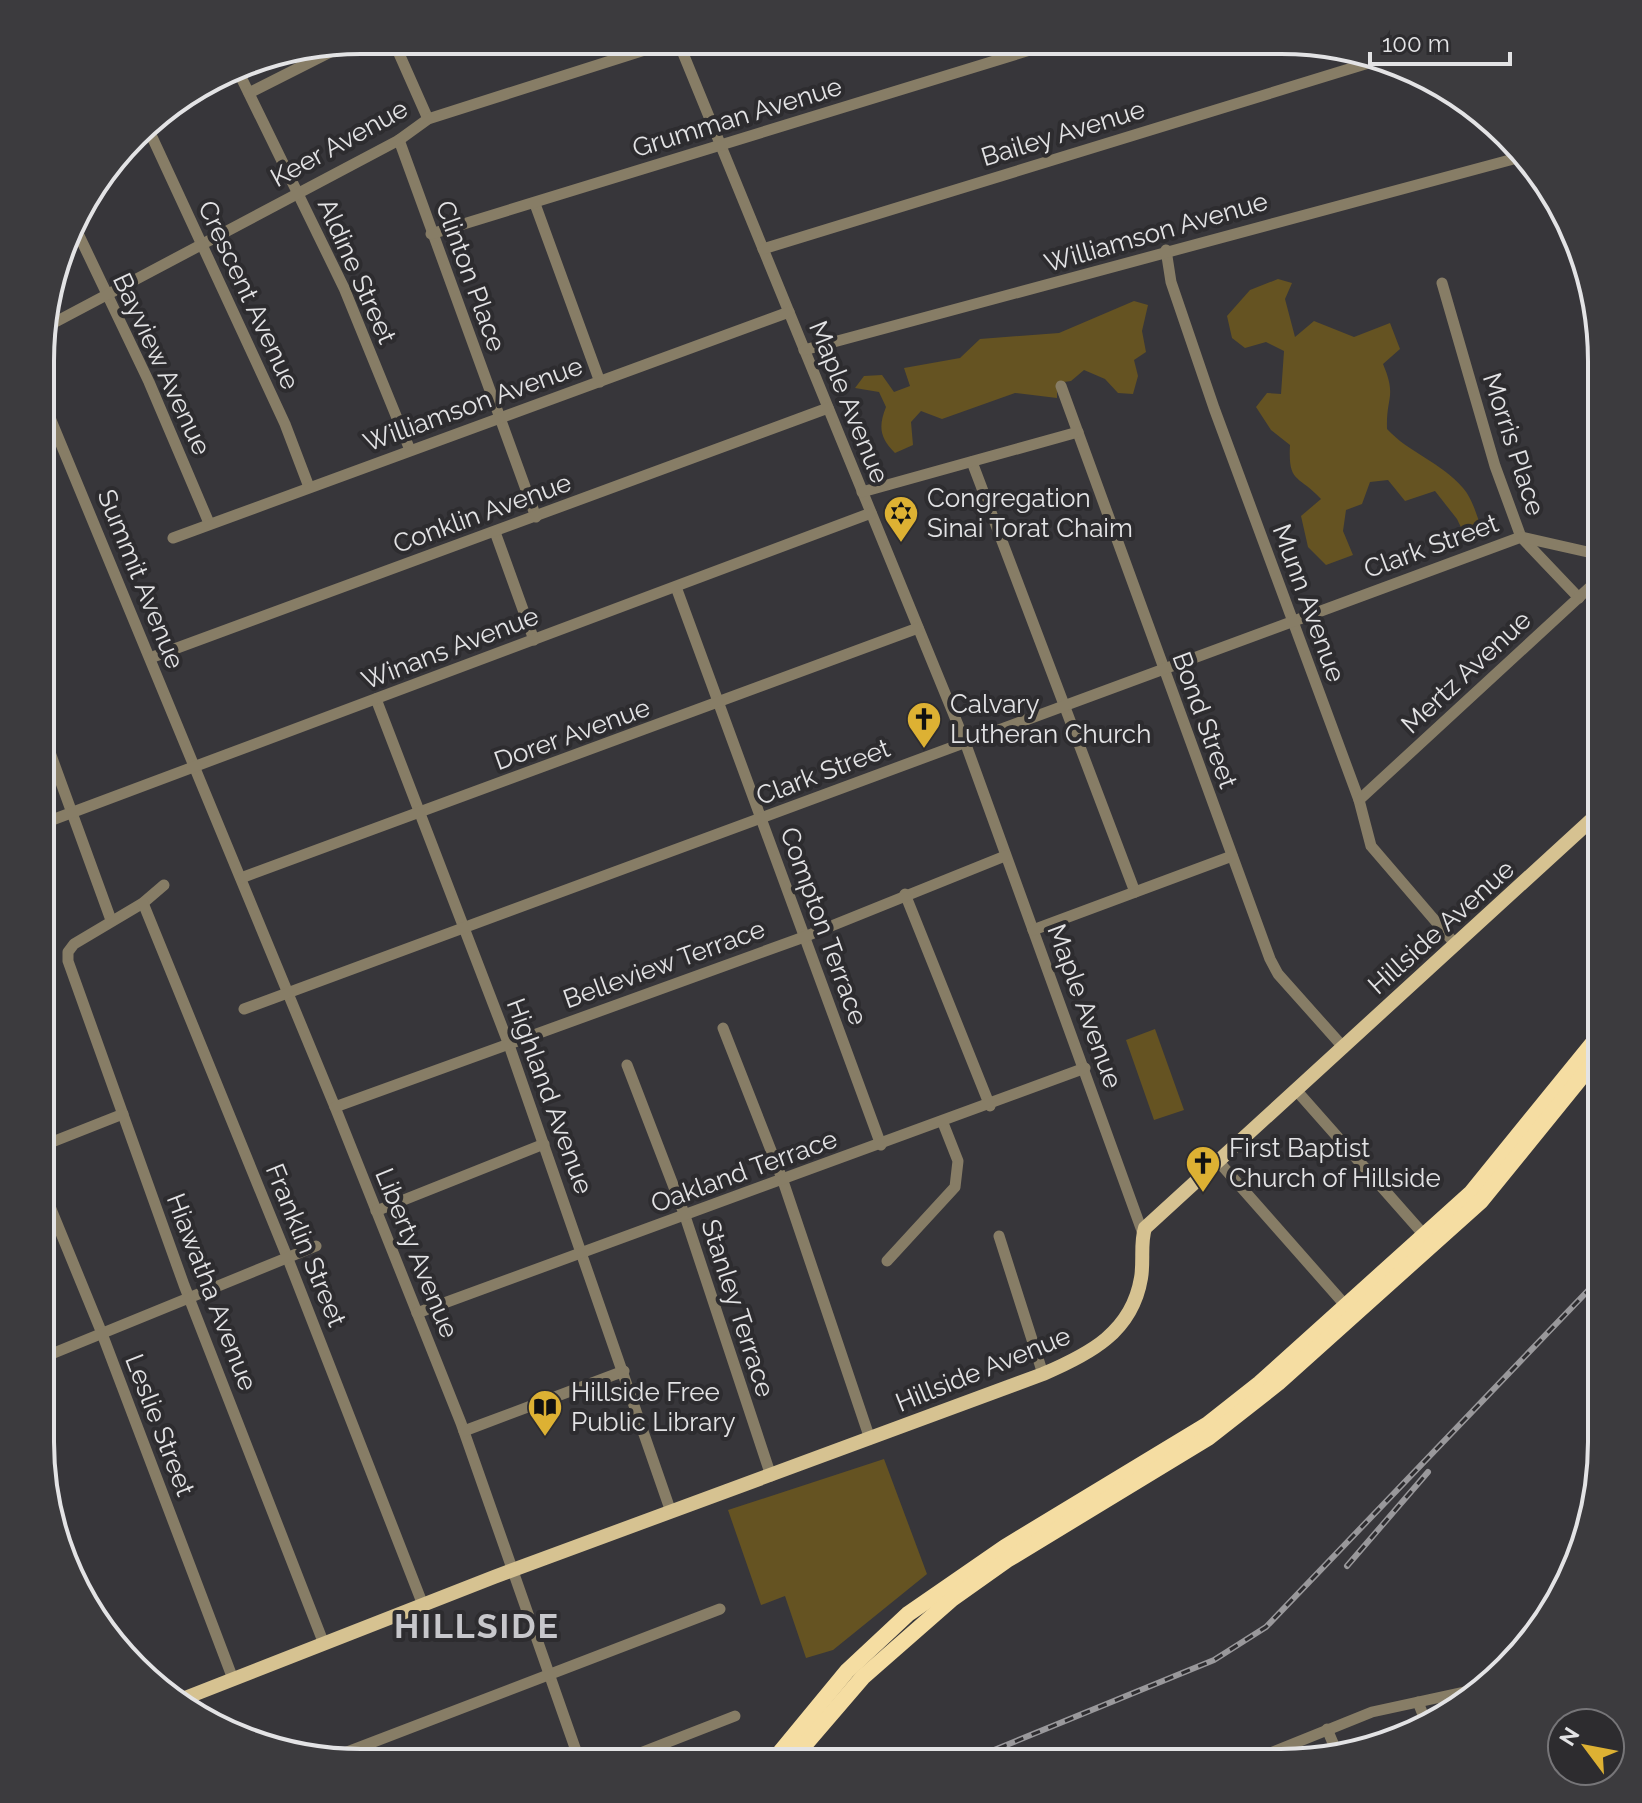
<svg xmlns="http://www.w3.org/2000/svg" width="1642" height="1803" font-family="Raleway,sans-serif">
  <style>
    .green { fill: #655322 }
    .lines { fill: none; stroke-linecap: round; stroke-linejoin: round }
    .minor { stroke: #877d66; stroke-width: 11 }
    .major { stroke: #d6c291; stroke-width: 14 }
    .highway { stroke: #f5dda2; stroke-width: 16 }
    .rail-casing { stroke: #99989b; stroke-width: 6 }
    .rail { stroke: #2d2c2f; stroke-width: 3; stroke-dasharray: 9; stroke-linecap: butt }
    .labels { text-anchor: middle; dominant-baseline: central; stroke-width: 8; stroke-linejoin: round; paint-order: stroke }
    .street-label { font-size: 26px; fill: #e3e3e5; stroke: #2d2c2f }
    .poi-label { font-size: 26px; fill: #e3e3e5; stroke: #2d2c2f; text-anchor: start }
    .district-label { font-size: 34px; font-weight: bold; letter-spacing: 2px; fill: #c7c7cb; stroke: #2d2c2f }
    .rim { fill: none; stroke: #e3e3e5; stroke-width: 4 }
  </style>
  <rect width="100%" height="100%" fill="#37363a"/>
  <g class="green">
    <path d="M1278 279 1292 283 1285 299 1295 337 1314 321 1354 337 1390 323 1400 349 1383 364C1397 397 1386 396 1387 429 1409 453 1441 462 1463 488 1473 499 1478 520 1484 535L1468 542 1457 519 1435 491 1405 501 1388 480 1370 482 1362 504 1346 510 1343 531 1353 555 1326 565 1308 547 1301 516 1321 499C1298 474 1288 484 1290 445L1271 430 1256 407 1267 393 1281 394 1284 351 1266 342 1245 348 1232 338 1227 316 1250 290Z"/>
    <path d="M1134 301 1148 305 1142 331 1146 352 1134 360 1138 376 1133 394 1118 393 1105 379 1084 370 1071 381 1057 383V398L1015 393 942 419 921 411 911 422 913 445 895 453C880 438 878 427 886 407L879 392 855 388 864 376 882 375 894 392 910 386 904 368 960 358 980 339 1059 333Z"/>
    <path d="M1155 1029 1184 1110 1154 1120 1126 1040Z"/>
    <path d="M884 1459 927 1574 833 1650 806 1658 785 1596 761 1605 728 1510Z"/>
  </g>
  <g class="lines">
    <g class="minor">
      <path d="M393 40 428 119"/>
      <path d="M678 41 965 742 1142 1231"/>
      <path d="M237 69 344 288 410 450"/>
      <path d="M249 93 350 42"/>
      <path d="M146 124 285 424 309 487"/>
      <path d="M399 140 536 517"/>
      <path d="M535 204 600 382"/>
      <path d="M74 225 149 382 209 523"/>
      <path d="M431 234 1056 42"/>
      <path d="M763 249 1375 61"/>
      <path d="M1166 250 1171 282 1214 408 1359 800 1371 846 1456 945"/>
      <path d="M1442 283 1495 466 1521 537 1579 598"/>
      <path d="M46 327 399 140 428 119 673 41"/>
      <path d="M804 350 1521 157"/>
      <path d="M1061 386 1270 959 1278 974 1344 1048"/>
      <path d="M46 408 335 1107 461 1423 580 1762"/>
      <path d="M972 462 1135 892"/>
      <path d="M862 492 1078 432"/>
      <path d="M495 532 534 640"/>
      <path d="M173 538 789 312"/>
      <path d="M676 587 881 1145"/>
      <path d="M150 658 828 408"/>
      <path d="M376 699 509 1045 671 1512"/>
      <path d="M44 736 111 920"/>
      <path d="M1359 800 1601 577"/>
      <path d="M44 823 871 513"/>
      <path d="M241 878 918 628"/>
      <path d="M164 885 143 903 74 944 68 952V961L184 1285 324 1644"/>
      <path d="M905 894 990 1106"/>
      <path d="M143 903 288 1259 423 1605"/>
      <path d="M1033 930 1232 856"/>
      <path d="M244 1009 1521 537 1601 555"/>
      <path d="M723 1028 783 1181 870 1439"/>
      <path d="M627 1065 685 1216 771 1476"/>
      <path d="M1296 1090 1425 1236"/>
      <path d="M335 1107 804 937 1005 856"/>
      <path d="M42 1146 123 1114"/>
      <path d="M1218 1161 1346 1306"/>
      <path d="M42 1187 101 1331 233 1679"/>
      <path d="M376 1211 544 1144"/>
      <path d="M999 1236 1043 1374"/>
      <path d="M887 1261 955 1187 958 1161 943 1123"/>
      <path d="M417 1313 1085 1068"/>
      <path d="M49 1355 316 1246"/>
      <path d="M464 1431 624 1371"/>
      <path d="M1418 1702 1427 1725"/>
      <path d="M1327 1729 1338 1755"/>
      <path d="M329 1759 720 1609"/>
      <path d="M617 1762 735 1716"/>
      <path d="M1248 1762 1372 1712 1478 1689"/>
    </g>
    <path class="major" d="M180 1700 494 1577 1043 1374C1090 1354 1132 1332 1141 1278 1144 1262 1140 1243 1145 1228L1601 811"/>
    <g class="highway">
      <path d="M772 1762 847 1671 908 1614 1005 1547 1208 1424 1260 1383 1471 1193 1601 1033"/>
      <path d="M790 1762 863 1677 952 1599 1007 1560 1208 1438 1278 1383 1481 1201 1601 1053"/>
    </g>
    <g class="rail-casing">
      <g id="rail">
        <path d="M1347 1566 1428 1472"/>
        <path d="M965 1762 1214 1660 1266 1627 1601 1277"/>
      </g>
    </g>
    <use href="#rail" class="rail"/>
  </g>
  <defs>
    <g id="synagogue-pin" transform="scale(1.8)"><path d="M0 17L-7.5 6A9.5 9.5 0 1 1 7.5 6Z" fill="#ddb133" stroke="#2d2c2f"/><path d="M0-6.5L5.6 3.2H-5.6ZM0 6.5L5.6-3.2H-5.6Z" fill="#111"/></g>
    <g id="church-pin" transform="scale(1.8)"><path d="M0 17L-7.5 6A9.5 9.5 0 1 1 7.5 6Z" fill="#ddb133" stroke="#2d2c2f"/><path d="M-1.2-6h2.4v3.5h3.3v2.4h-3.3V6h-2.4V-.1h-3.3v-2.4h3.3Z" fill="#111"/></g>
    <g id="library-pin" transform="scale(1.8)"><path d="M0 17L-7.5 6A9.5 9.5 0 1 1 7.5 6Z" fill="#ddb133" stroke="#2d2c2f"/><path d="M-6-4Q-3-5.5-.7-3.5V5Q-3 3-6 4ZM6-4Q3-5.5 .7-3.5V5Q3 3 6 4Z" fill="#111"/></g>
  </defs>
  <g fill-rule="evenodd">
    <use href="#synagogue-pin" x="901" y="513"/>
    <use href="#church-pin" x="924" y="719"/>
    <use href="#church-pin" x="1203" y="1163"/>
    <use href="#library-pin" x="545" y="1407"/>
  </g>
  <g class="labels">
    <g class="street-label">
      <text transform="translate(737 117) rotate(-17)">Grumman Avenue</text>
      <text transform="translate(1063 133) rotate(-17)">Bailey Avenue</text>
      <text transform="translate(339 143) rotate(-29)">Keer Avenue</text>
      <text transform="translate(1156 232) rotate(-16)">Williamson Avenue</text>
      <text transform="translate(357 271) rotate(66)">Aldine Street</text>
      <text transform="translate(471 276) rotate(70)">Clinton Place</text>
      <text transform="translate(249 295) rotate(65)">Crescent Avenue</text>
      <text transform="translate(162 364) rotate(65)">Bayview Avenue</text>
      <text transform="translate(849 402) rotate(68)">Maple Avenue</text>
      <text transform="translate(473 404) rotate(-20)">Williamson Avenue</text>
      <text transform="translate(1514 444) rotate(72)">Morris Place</text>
      <text transform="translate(482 513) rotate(-20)">Conklin Avenue</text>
      <text transform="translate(1431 546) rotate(-20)">Clark Street</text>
      <text transform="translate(141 579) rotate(68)">Summit Avenue</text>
      <text transform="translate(1309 603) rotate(70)">Munn Avenue</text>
      <text transform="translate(450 648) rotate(-21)">Winans Avenue</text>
      <text transform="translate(1466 672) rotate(-43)">Mertz Avenue</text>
      <text transform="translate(1205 720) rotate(70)">Bond Street</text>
      <text transform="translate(572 734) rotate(-20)">Dorer Avenue</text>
      <text transform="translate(823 772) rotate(-21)">Clark Street</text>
      <text transform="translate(824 926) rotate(70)">Compton Terrace</text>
      <text transform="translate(1441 927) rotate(-42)">Hillside Avenue</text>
      <text transform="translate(664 964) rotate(-20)">Belleview Terrace</text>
      <text transform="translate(1085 1006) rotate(70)">Maple Avenue</text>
      <text transform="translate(550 1096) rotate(70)">Highland Avenue</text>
      <text transform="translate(744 1171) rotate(-20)">Oakland Terrace</text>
      <text transform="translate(306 1245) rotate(68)">Franklin Street</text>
      <text transform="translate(417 1253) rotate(68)">Liberty Avenue</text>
      <text transform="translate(212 1292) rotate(69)">Hiawatha Avenue</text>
      <text transform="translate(738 1308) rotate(72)">Stanley Terrace</text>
      <text transform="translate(983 1369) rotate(-22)">Hillside Avenue</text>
      <text transform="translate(160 1425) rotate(69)">Leslie Street</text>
    </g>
    <g class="poi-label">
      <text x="927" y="498">Congregation<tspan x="927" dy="30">Sinai Torat Chaim</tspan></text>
      <text x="950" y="704">Calvary<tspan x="950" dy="30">Lutheran Church</tspan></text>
      <text x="1229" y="1148">First Baptist<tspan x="1229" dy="30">Church of Hillside</tspan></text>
      <text x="571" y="1392">Hillside Free<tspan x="571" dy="30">Public Library</tspan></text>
    </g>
    <g class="district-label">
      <text x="477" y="1626">HILLSIDE</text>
    </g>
  </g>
  <path d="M0 0H1642V1803H0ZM361 54H1281A307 307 0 0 1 1588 361V1442A307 307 0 0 1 1281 1749H361A307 307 0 0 1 54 1442V361A307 307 0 0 1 361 54Z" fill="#3c3b3e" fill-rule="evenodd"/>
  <path class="rim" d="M361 54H1281A307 307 0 0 1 1588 361V1442A307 307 0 0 1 1281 1749H361A307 307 0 0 1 54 1442V361A307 307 0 0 1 361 54Z"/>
  <g transform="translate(1586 1747) rotate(302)"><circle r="38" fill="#2d2c2f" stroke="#767578" stroke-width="2"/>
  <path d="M0-6L14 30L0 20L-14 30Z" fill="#ddb133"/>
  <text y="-12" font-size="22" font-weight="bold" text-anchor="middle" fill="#e3e3e5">N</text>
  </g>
  <path d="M1370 52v12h140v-12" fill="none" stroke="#e3e3e5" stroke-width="4"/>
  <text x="1382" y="52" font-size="24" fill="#e3e3e5" stroke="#2d2c2f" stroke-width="6" paint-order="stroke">100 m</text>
</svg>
